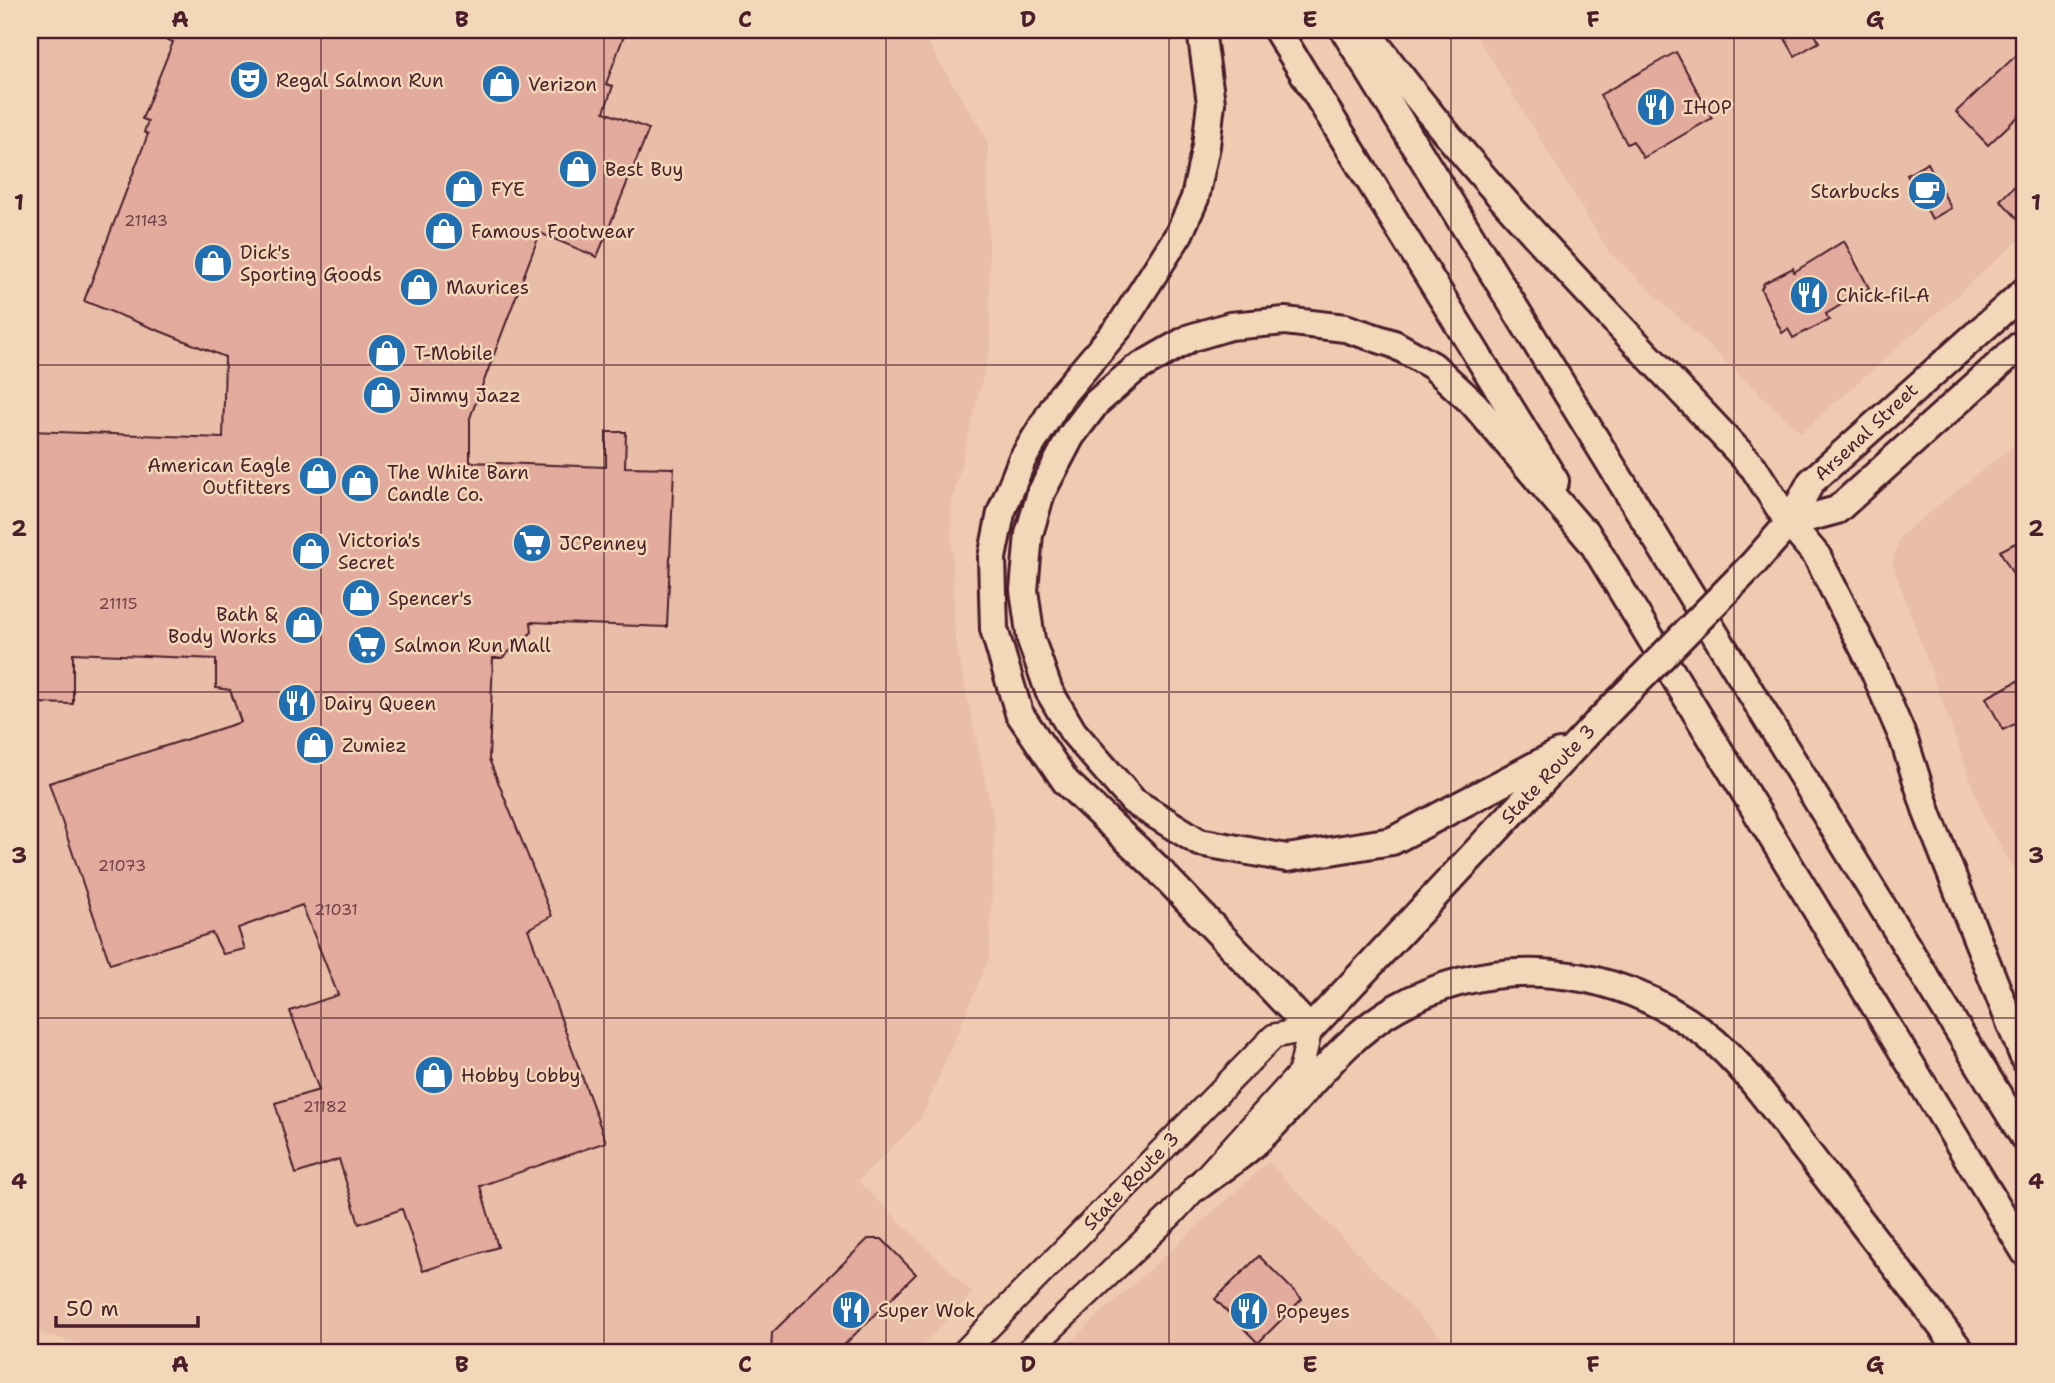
<svg xmlns="http://www.w3.org/2000/svg" width="2055" height="1383" font-family="'Shantell Sans',sans-serif">
  <style>
    .built { fill: #e9bea9 }
    .building { fill: #e3aa9e; stroke: #4a1f2b; stroke-width: 2 }
    .lines { fill: none; stroke-linecap: round; stroke-linejoin: round }
    .primary-casing { stroke: #4a1f2b; stroke-width: 28 }
    .highway-casing { stroke: #4a1f2b; stroke-width: 32 }
    .primary { stroke: #f3d7b9; stroke-width: 23 }
    .highway { stroke: #f3d7b9; stroke-width: 26 }
    .highway-bridge-casing { stroke: #4a1f2b; stroke-width: 32; stroke-linecap: butt }
    .highway-bridge { stroke: #f3d7b9; stroke-width: 26 }
    .grid { fill: none; stroke: #4a1f2b; stroke-width: 2; stroke-opacity: 0.55 }
    .labels { text-anchor: middle; dominant-baseline: central; stroke-width: 5; stroke-linejoin: round; paint-order: stroke }
    .number-label { font-size: 16px; fill: #704248 }
    .poi-label { font-size: 19px; fill: #4a1f2b; stroke: #f3d7b9; text-anchor: start }
    .street-label { font-size: 19px; fill: #4a1f2b; stroke: #f3d7b9 }
    .neatline { fill: none; stroke: #4a1f2b; stroke-width: 2.5 }
    .grid-label { font-size: 23px; text-anchor: middle; font-weight: bold; fill: #4a1f2b }
  </style>
  <rect width="100%" height="100%" fill="#f0cbb2"/>
  <filter id="ink" filterUnits="userSpaceOnUse"><feTurbulence type="fractalNoise" baseFrequency=".0143" numOctaves="2"/><feDisplacementMap in="SourceGraphic" scale="14" xChannelSelector="R" yChannelSelector="G"/><feConvolveMatrix kernelMatrix="1 2 1 2 8 2 1 2 1" color-interpolation-filters="sRGB"/></filter>
  <g filter="url(#ink)">
    <g class="built">
      <path d="M30 30H920L988 141 990 348 951 506 955 639 995 826 989 959 921 1119 858 1181 973 1293 915 1353H106L104 1349 30 1331Z"/>
      <path d="M1473 30H2025V235L1801 433 1609 252Z"/>
      <path d="M2025 436V887L1985 820 1892 563 1900 536Z"/>
      <path d="M1268 1162 1456 1353H1059L1085 1328Z"/>
    </g>
    <g class="building">
      <path d="M145 30H626L606 84 613 86 604 112 649 129 597 257 540 233 470 418V462L606 467V432H626L625 467 674 468 667 627 531 622 532 632 502 658H493L489 759 552 916 528 929 606 1142 480 1186 498 1247 423 1271 402 1209 359 1224 339 1159 296 1174 275 1103 319 1090 290 1011 338 995 302 905 238 928 245 949 223 954 212 933 110 964 49 783 241 722 230 690 216 688V659L73 653V704L30 703V431L223 438 225 357 84 301 148 134 144 132 148 121 142 119 173 42Z"/>
      <path d="M1780 30H1813L1819 42 1795 56Z"/>
      <path d="M2025 47V110L1988 145 1956 112Z"/>
      <path d="M1676 52 1712 118 1643 158 1633 141 1627 144 1600 95Z"/>
      <path d="M1928 163 1951 208 1932 219 1923 202 1917 205 1911 192 1915 190 1907 175Z"/>
      <path d="M2025 176V210L2017 218 2000 200Z"/>
      <path d="M1844 241 1869 288 1826 314 1829 320 1793 338 1788 329 1782 333 1761 289 1764 283 1793 268 1794 272Z"/>
      <path d="M2025 538V596L2000 551Z"/>
      <path d="M2025 677V719L2003 730 1986 698Z"/>
      <path d="M868 1239H882L916 1274 836 1353H771L772 1333Z"/>
      <path d="M1259 1256 1302 1299 1258 1343 1215 1299Z"/>
    </g>
    <g class="lines">
      <g class="primary-casing">
        <path id="primary" d="M963 1353 1274 1036 1310 1029 1300 1073 1171 1215 1026 1353"/>
      </g>
      <g class="highway-casing">
        <g id="highway">
          <path d="M1201 30 1211 103 1206 146 1195 198 1179 234 1121 325 1061 396 1022 460 1001 513 992 558 994 629 1019 713 1066 782 1155 866 1310 1029 1596 724"/>
          <path d="M1277 30 1555 481"/>
          <path d="M1344 30 2025 1139"/>
          <path d="M1366 30C1480 188 1622 326 1754 468L1789 523 1817 556 1870 661 1904 740 1928 815 2025 1060"/>
          <path d="M1789 523 1837 510 2025 341"/>
          <path d="M1586 532 2025 1252"/>
          <path d="M1753 564 1789 523 1811 482 2025 291"/>
          <path d="M1559 753 1392 841 1287 858 1199 842 1133 801 1073 732 1049 691 1031 640 1024 590 1029 534 1041 493 1071 436 1096 403 1134 370 1190 338 1230 326 1285 321 1345 328 1394 344 1433 366 1474 404 1596 547"/>
          <path d="M1197 1187C1216 1172 1238 1159 1256 1142 1304 1098 1338 1041 1396 1008 1496 952 1614 965 1704 1033 1742 1062 1775 1110 1804 1148 1857 1216 1910 1285 1962 1353"/>
        </g>
      </g>
      <use href="#primary" class="primary"/>
      <use href="#highway" class="highway"/>
      <g class="highway-bridge-casing">
        <path id="highway-bridge" d="M1596 724 1753 564"/>
      </g>
      <use href="#highway-bridge" class="highway-bridge"/>
    </g>
  </g>
  <path class="grid" d="M321 30V1353M604 30V1353M886 30V1353M1169 30V1353M1451 30V1353M1734 30V1353M30 365H2025M30 692H2025M30 1018H2025"/>
  <defs>
    <g id="theatre-disc" transform="scale(2.0125)"><circle r="9.5" fill="#1f6fb2" stroke="#f3d7b9"/><path d="M-5-5.5Q0-4 5-5.5V0Q5 5 0 6Q-5 5-5 0ZM-3.3-2.5H-1v1.5H-3.3ZM1-2.5H3.3v1.5H1ZM-2.8 1Q0 5.5 2.8 1Z" fill="#fff"/></g>
    <g id="shop-disc" transform="scale(2.0125)"><circle r="9.5" fill="#1f6fb2" stroke="#f3d7b9"/><path d="M-5-2.5h2.3a2.7 3.5 0 0 1 5.4 0H5L5.5 6h-11ZM-1.5-2.5h3a1.5 2.3 0 0 0-3 0Z" fill="#fff"/></g>
    <g id="restaurant-disc" transform="scale(2.0125)"><circle r="9.5" fill="#1f6fb2" stroke="#f3d7b9"/><path d="M-5-6h1v4h1v-4h1v4h1v-4h1v5L-1.5 .5V6h-2V.5L-5-1ZM5-6V6H3V1.5H1.5Q1.5-4 5-6Z" fill="#fff"/></g>
    <g id="cafe-disc" transform="scale(2.0125)"><circle r="9.5" fill="#1f6fb2" stroke="#f3d7b9"/><path d="M-5.5-4.5H6V0H3Q3 3.5 0 3.5H-2.5Q-5.5 3.5-5.5 0ZM3-3.2v2h1.7v-2ZM-6 4.5H4V6H-6Z" fill="#fff"/></g>
    <g id="supermarket-disc" transform="scale(2.0125)"><circle r="9.5" fill="#1f6fb2" stroke="#f3d7b9"/><path d="M-6-5.5h2.5l.6 2H6L4.5 2H-2.5L-4.4-4H-6ZM-1.5 3.2a1.3 1.3 0 1 0 .1 0ZM3 3.2a1.3 1.3 0 1 0 .1 0Z" fill="#fff"/></g>
  </defs>
  <g fill-rule="evenodd">
    <use href="#theatre-disc" x="249" y="80"/>
    <use href="#shop-disc" x="501" y="84"/>
    <use href="#restaurant-disc" x="1656" y="107"/>
    <use href="#shop-disc" x="578" y="169"/>
    <use href="#shop-disc" x="464" y="189"/>
    <use href="#cafe-disc" x="1927" y="191"/>
    <use href="#shop-disc" x="444" y="231"/>
    <use href="#shop-disc" x="213" y="263"/>
    <use href="#shop-disc" x="419" y="287"/>
    <use href="#restaurant-disc" x="1809" y="295"/>
    <use href="#shop-disc" x="387" y="353"/>
    <use href="#shop-disc" x="382" y="395"/>
    <use href="#shop-disc" x="318" y="476"/>
    <use href="#shop-disc" x="360" y="483"/>
    <use href="#supermarket-disc" x="532" y="543"/>
    <use href="#shop-disc" x="311" y="551"/>
    <use href="#shop-disc" x="361" y="598"/>
    <use href="#shop-disc" x="304" y="625"/>
    <use href="#supermarket-disc" x="367" y="645"/>
    <use href="#restaurant-disc" x="297" y="703"/>
    <use href="#shop-disc" x="315" y="745"/>
    <use href="#shop-disc" x="434" y="1075"/>
    <use href="#restaurant-disc" x="851" y="1310"/>
    <use href="#restaurant-disc" x="1249" y="1311"/>
  </g>
  <g class="labels">
    <g class="number-label">
      <text x="146" y="220">21143</text>
      <text x="118" y="603">21115</text>
      <text x="122" y="865">21073</text>
      <text x="336" y="909">21031</text>
      <text x="325" y="1106">21182</text>
    </g>
    <g class="poi-label">
      <text x="276" y="80">Regal Salmon Run</text>
      <text x="528" y="84">Verizon</text>
      <text x="1683" y="107">IHOP</text>
      <text x="605" y="169">Best Buy</text>
      <text x="491" y="189">FYE</text>
      <text x="1900" y="191" text-anchor="end">Starbucks</text>
      <text x="471" y="231">Famous Footwear</text>
      <text x="240" y="252">Dick's<tspan x="240" dy="22">Sporting Goods</tspan></text>
      <text x="446" y="287">Maurices</text>
      <text x="1836" y="295">Chick-fil-A</text>
      <text x="414" y="353">T-Mobile</text>
      <text x="409" y="395">Jimmy Jazz</text>
      <text x="291" y="465" text-anchor="end">American Eagle<tspan x="291" dy="22">Outfitters</tspan></text>
      <text x="387" y="472">The White Barn<tspan x="387" dy="22">Candle Co.</tspan></text>
      <text x="338" y="540">Victoria's<tspan x="338" dy="22">Secret</tspan></text>
      <text x="559" y="543">JCPenney</text>
      <text x="388" y="598">Spencer's</text>
      <text x="277" y="614" text-anchor="end">Bath &amp;<tspan x="277" dy="22">Body Works</tspan></text>
      <text x="394" y="645">Salmon Run Mall</text>
      <text x="324" y="703">Dairy Queen</text>
      <text x="342" y="745">Zumiez</text>
      <text x="461" y="1075">Hobby Lobby</text>
      <text x="878" y="1310">Super Wok</text>
      <text x="1276" y="1311">Popeyes</text>
    </g>
    <g class="street-label">
      <text transform="translate(1866 432) rotate(-43)">Arsenal Street</text>
      <text transform="translate(1548 774) rotate(-47)">State Route 3</text>
      <text transform="translate(1131 1181) rotate(-46)">State Route 3</text>
    </g>
  </g>
  <rect width="2055" height="1383" fill="none" stroke="#f3d7b9" stroke-width="77"/>
  <path d="M56 1316v10h142v-10" fill="none" stroke="#4a1f2b" stroke-width="3.5"/>
  <text x="66" y="1316" font-size="21" fill="#4a1f2b" stroke="#f3d7b9" stroke-width="5" paint-order="stroke">50 m</text>
  <rect x="38" y="38" width="1978" height="1306" class="neatline"/>
  <g class="grid-label">
    <text x="180" y="27">A</text>
    <text x="462" y="27">B</text>
    <text x="745" y="27">C</text>
    <text x="1028" y="27">D</text>
    <text x="1310" y="27">E</text>
    <text x="1593" y="27">F</text>
    <text x="1875" y="27">G</text>
    <text x="19" y="210">1</text>
    <text x="2036" y="210">1</text>
    <text x="19" y="536">2</text>
    <text x="2036" y="536">2</text>
    <text x="19" y="863">3</text>
    <text x="2036" y="863">3</text>
    <text x="19" y="1189">4</text>
    <text x="2036" y="1189">4</text>
    <text x="180" y="1372">A</text>
    <text x="462" y="1372">B</text>
    <text x="745" y="1372">C</text>
    <text x="1028" y="1372">D</text>
    <text x="1310" y="1372">E</text>
    <text x="1593" y="1372">F</text>
    <text x="1875" y="1372">G</text>
  </g>
</svg>
